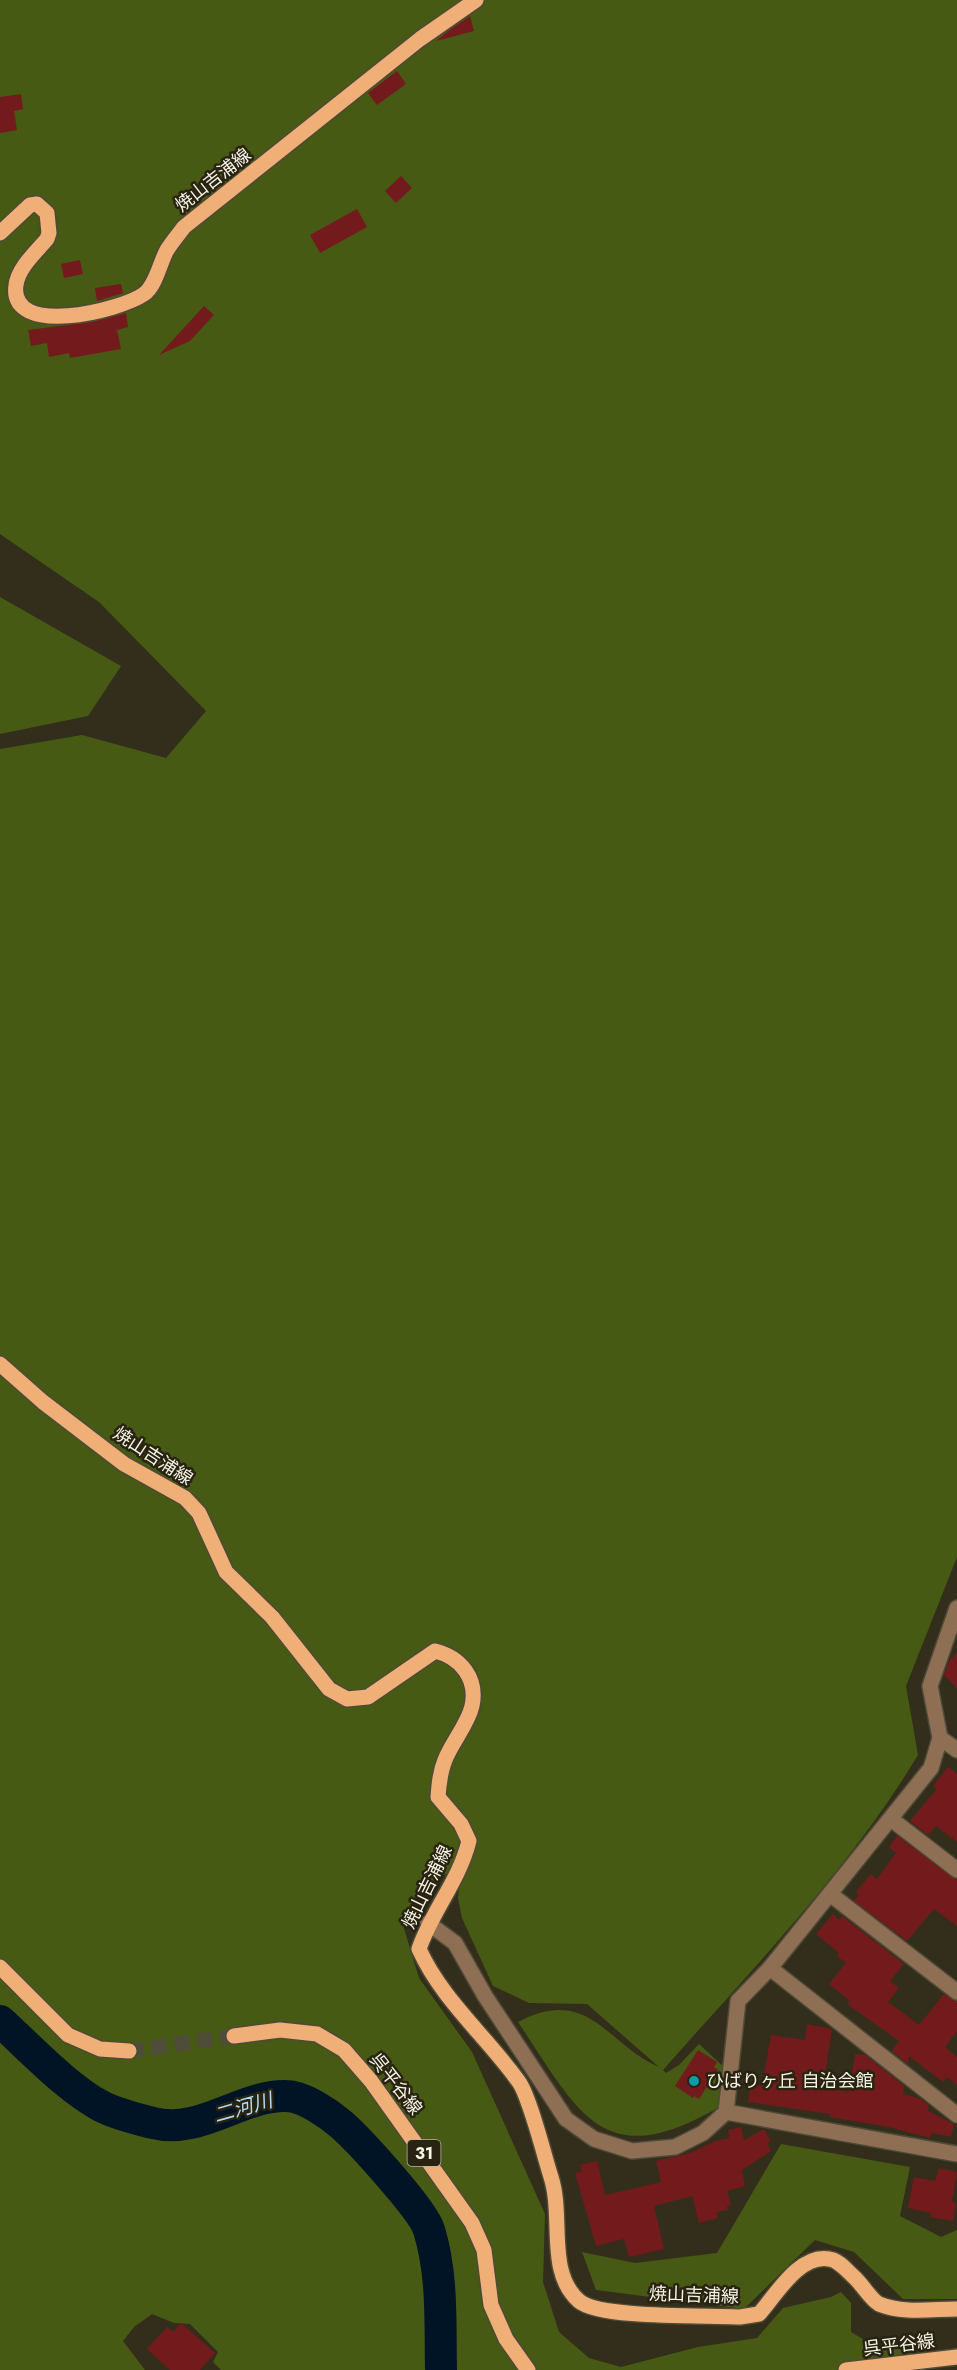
<svg xmlns="http://www.w3.org/2000/svg" width="957" height="2370" font-family="Jost,'Noto Sans JP',sans-serif">
  <style>
    .green { fill: #475a13 }
    .lines { fill: none; stroke-linecap: round; stroke-linejoin: round }
    .river { stroke: #001425; stroke-width: 32 }
    .building { fill: #731a1d }
    .major-tunnel { stroke: #504c3a; stroke-width: 15; stroke-dasharray: 15 8; stroke-linecap: butt }
    .minor-casing { stroke: #4e4a38; stroke-width: 18 }
    .major-casing { stroke: #4e4a38; stroke-width: 18 }
    .minor { stroke: #8e6f54; stroke-width: 15 }
    .major { stroke: #efaf77; stroke-width: 15 }
    .culture-dot { fill: #0f9aa8; stroke: #292411; stroke-width: 2 }
    .labels { text-anchor: middle; dominant-baseline: central; stroke-width: 5; stroke-linejoin: round; paint-order: stroke }
    .shield { fill: #292411; stroke: #b8b5a7; stroke-width: 1.5 }
    .shield-label { font-size: 16px; font-weight: bold; fill: #f6f3e7 }
    .street-label { font-size: 18px; fill: #f6f3e7; stroke: #292411 }
    .poi-label { font-size: 18px; fill: #f6f3e7; stroke: #292411; text-anchor: start }
    .water-label { font-size: 20px; font-style: italic; fill: #b0daf8; stroke: #292411 }
  </style>
  <rect width="100%" height="100%" fill="#332e1b"/>
  <g class="green">
    <path d="M0 0H957V1557L906 1686 918 1755C848 1871 752 1969 663 2070L666 2073 679 2065 699 2044 725 2068 719 2107C603 2175 579 2113 518 2022 589 1985 606 2044 659 2067L587 2004 529 2003 493 1986 462 1918 458 1898 461 1872 442 1875 413 1903 402 1922 419 1978 472 2052 545 2214 543 2282 559 2332 589 2358 621 2367 698 2347 757 2338 783 2308 831 2297 841 2292 851 2303V2332L873 2345 907 2350 916 2355 906 2370H221L213 2362 218 2352 190 2324 174 2323 152 2314 134 2327 123 2341 145 2370H0V749L82 735 166 758 206 711 99 602 0 534Z"/>
    <path d="M0 597 121 666 88 716 0 734Z"/>
    <path d="M781 2144 910 2167 900 2216 941 2237 957 2230V2299H903L854 2252 815 2240 744 2309 596 2290 582 2252 635 2263 717 2253Z"/>
  </g>
  <g class="lines">
    <path class="river" d="M0 2021C29 2047 67 2088 101 2106 116 2114 137 2119 153 2123 200 2135 241 2095 286 2096 304 2096 329 2114 342 2125 359 2140 424 2211 429 2230 443 2275 440 2324 441 2370"/>
  </g>
  <g class="building">
    <path d="M470 16 474 31 436 41 448 31Z"/>
    <path d="M397 71 406 84 377 105 368 93Z"/>
    <path d="M21 94 23 109 14 111 17 130 0 133V97Z"/>
    <path d="M401 176 412 188 396 203 385 191Z"/>
    <path d="M357 209 367 227 320 253 310 235Z"/>
    <path d="M80 260 83 274 64 278 61 264Z"/>
    <path d="M121 284 123 293 97 301 95 288Z"/>
    <path d="M204 306 214 315 190 341 159 355Z"/>
    <path d="M126 313 128 327 117 330 121 349 70 358 69 353 49 357 47 343 31 346 28 330 92 322Z"/>
    <path d="M957 1653V1688L944 1675 949 1661Z"/>
    <path d="M948 1767 957 1774V1842L936 1826 928 1835 910 1821 937 1789 933 1786Z"/>
    <path d="M897 1836 957 1880V1926L934 1909 907 1941 854 1901 859 1895 856 1892 871 1874 877 1879 896 1853 889 1847Z"/>
    <path d="M833 1914 839 1920 842 1916 904 1964 890 1981 899 1988 888 2002 919 2025 944 1994 957 2002V2031L945 2047 957 2057V2085L947 2077 943 2082 909 2056 908 2064 892 2051 899 2041 847 2004 850 2001 829 1984 846 1963 837 1956 839 1953 816 1934Z"/>
    <path d="M807 2024 832 2029 823 2087 849 2092 855 2054 865 2055 904 2086 903 2094 921 2099 929 2106 928 2111 954 2124 951 2137 932 2133 930 2138 889 2127 830 2117V2114L748 2102 751 2084 762 2086 771 2035 805 2040Z"/>
    <path d="M698 2050 717 2062 714 2067 718 2070 699 2099 694 2096 693 2098 675 2086Z"/>
    <path d="M741 2127 744 2140 764 2129 771 2141 767 2143 771 2151 742 2170 745 2186 727 2191 731 2205 727 2206 728 2210 717 2212 718 2218 699 2223 692 2196 654 2206 664 2249 629 2257 624 2239 596 2246 575 2173 581 2172 580 2165 597 2161 605 2195 645 2186 661 2182 656 2161 690 2153 715 2141 729 2138 728 2130Z"/>
    <path d="M939 2168 957 2172 952 2202 956 2203 953 2221 930 2217 931 2213 908 2208 914 2177 935 2181Z"/>
    <path d="M181 2323 215 2353 200 2370H170L147 2349 167 2327 173 2332Z"/>
  </g>
  <g class="lines">
    <path class="major-tunnel" d="M129 2051 234 2036"/>
    <g class="minor-casing">
      <g id="minor">
        <path d="M957 1608 930 1686 940 1738 957 1750"/>
        <path d="M891 1819 957 1870"/>
        <path d="M830 1894 957 1992"/>
        <path d="M428 1923 455 1943 485 1996 566 2119 594 2139 632 2151 675 2147 703 2133 726 2112 738 2001 770 1968 931 1768 940 1738"/>
        <path d="M770 1968 957 2115"/>
        <path d="M726 2112 957 2154"/>
      </g>
    </g>
    <g class="major-casing">
      <g id="major">
        <path d="M0 233 30 205 37 204 47 213 49 233 47 239C36 252 18 268 16 285 8 338 120 311 144 294 156 286 160 262 167 250 172 242 178 235 184 227L420 39 476 0"/>
        <path d="M0 1364 43 1402 124 1464 185 1498 199 1513 226 1572 272 1617 329 1689 347 1699 368 1697 435 1651C460 1657 478 1678 472 1706 468 1724 452 1742 445 1760 440 1772 439 1784 438 1797L461 1824 469 1841C459 1881 432 1911 419 1949 442 2000 487 2037 519 2082 530 2098 544 2155 551 2177 564 2217 546 2272 579 2301 600 2319 708 2315 740 2317L759 2314C776 2295 799 2254 829 2259 839 2260 847 2271 854 2277 862 2284 871 2300 879 2304 903 2314 932 2309 957 2309"/>
        <path d="M0 1967 68 2035 100 2049 129 2051"/>
        <path d="M234 2036 280 2030 317 2034 344 2050 371 2081 472 2223 484 2250 491 2305 506 2339 528 2370"/>
        <path d="M846 2370 957 2357"/>
      </g>
    </g>
    <use href="#minor" class="minor"/>
    <use href="#major" class="major"/>
  </g>
  <circle class="culture-dot" cx="694" cy="2081" r="6"/>
  <g class="labels">
    <rect class="shield" x="407.5" y="2140" width="33" height="26" rx="4.5"/>
    <g class="shield-label">
      <text x="424" y="2153">31</text>
    </g>
    <g class="street-label">
      <text transform="translate(213 180) rotate(-38)">焼山吉浦線</text>
      <text transform="translate(153 1456) rotate(33)">焼山吉浦線</text>
      <text transform="translate(427 1887) rotate(-64)">焼山吉浦線</text>
      <text transform="translate(396 2084) rotate(52)">呉平谷線</text>
      <text transform="translate(694 2295) rotate(2)">焼山吉浦線</text>
      <text transform="translate(899 2345) rotate(-7)">呉平谷線</text>
    </g>
    <g class="poi-label">
      <text x="706" y="2081">ひばりヶ丘 自治会館</text>
    </g>
    <g class="water-label">
      <text transform="translate(243 2108) rotate(-16)">二河川</text>
    </g>
  </g>
</svg>
